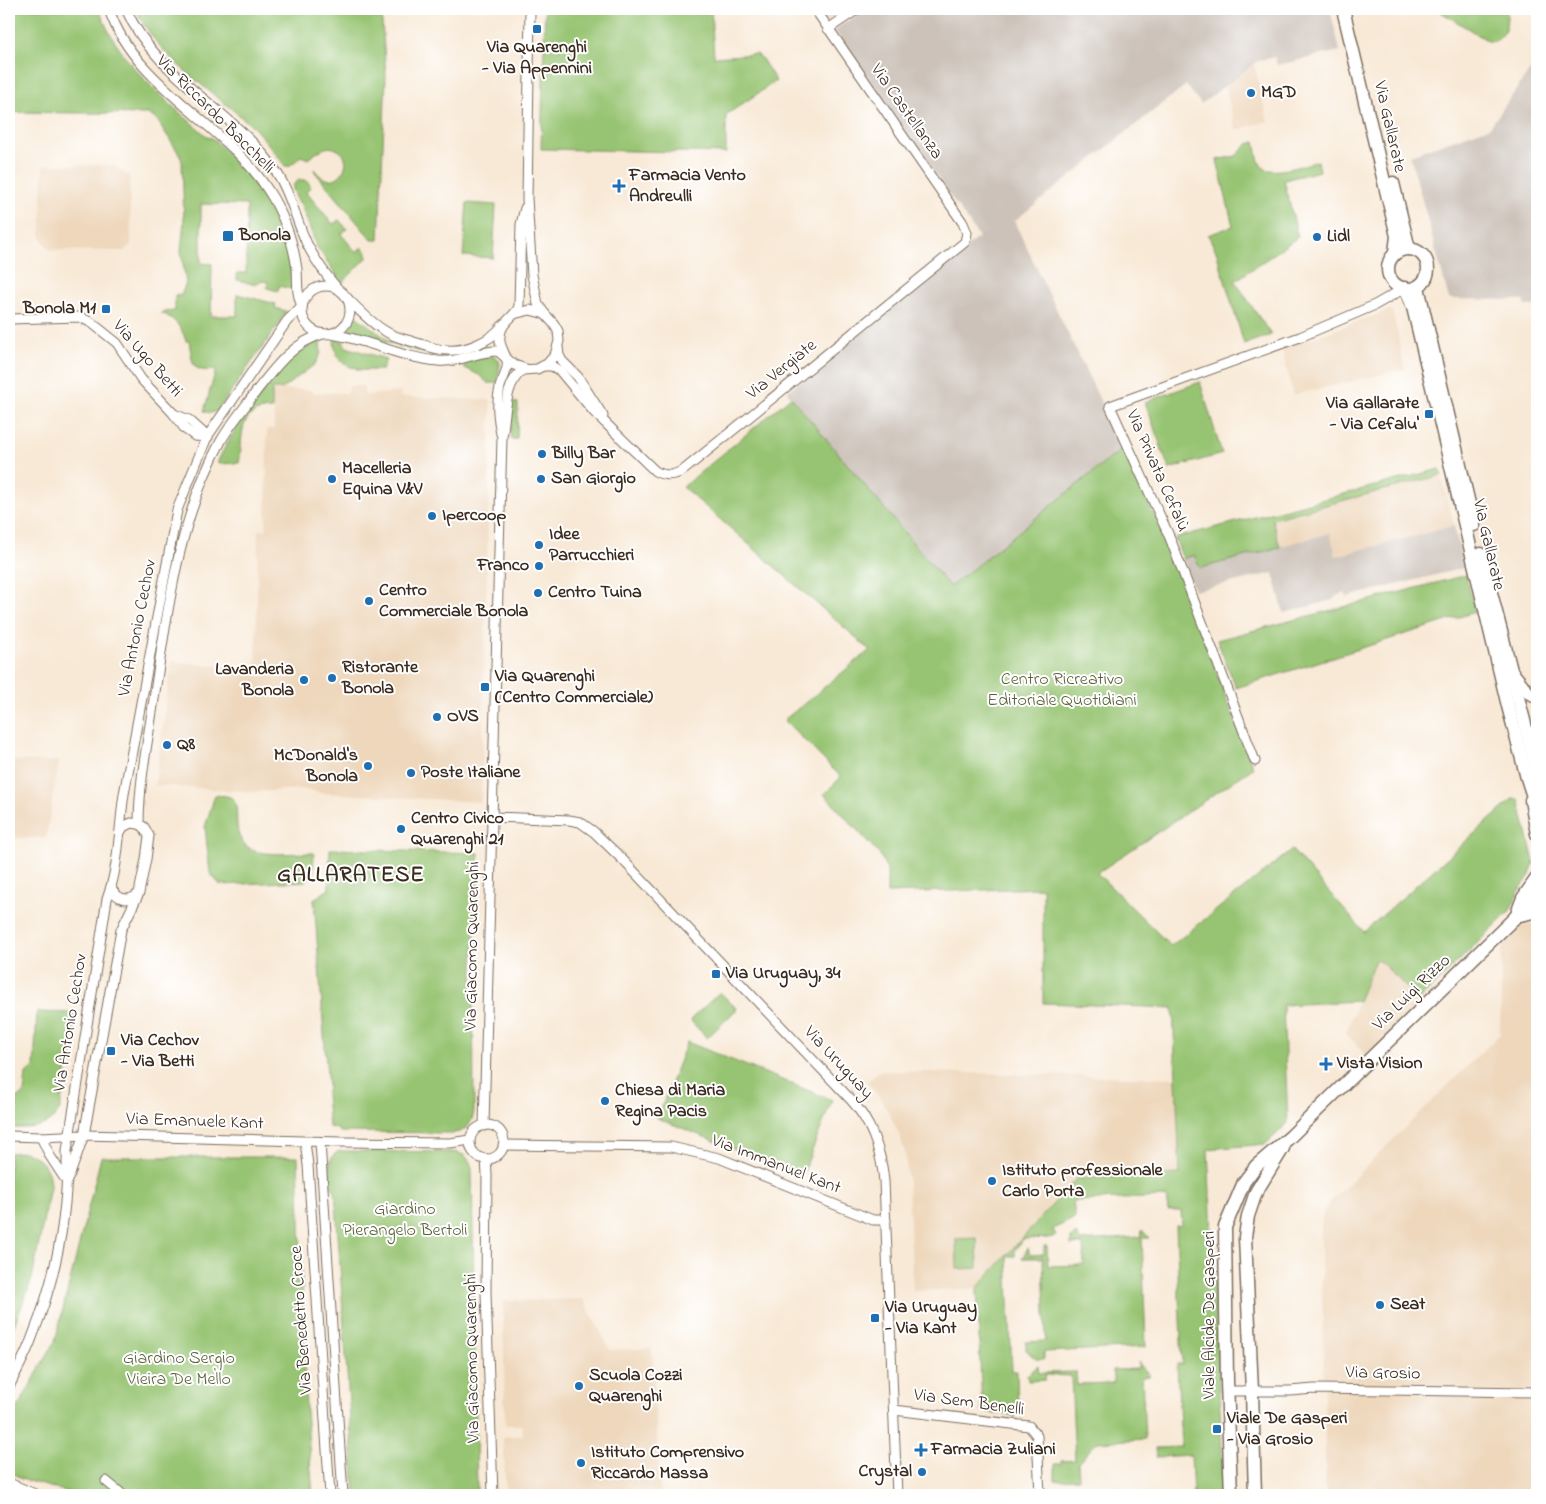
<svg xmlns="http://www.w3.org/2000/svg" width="1546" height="1504" font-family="'Indie Flower',sans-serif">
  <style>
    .built { fill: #eed7bb }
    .industrial { fill: #ccc2b9 }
    .green { fill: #97c472; stroke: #697748 }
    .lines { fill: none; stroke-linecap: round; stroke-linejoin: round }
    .minor-casing { stroke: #7d6d5e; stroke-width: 11 }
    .secondary-casing { stroke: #7d6d5e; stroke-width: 14 }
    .primary-casing { stroke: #7d6d5e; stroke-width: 15 }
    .minor { stroke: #fff; stroke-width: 9 }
    .secondary { stroke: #fff; stroke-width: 11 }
    .primary { stroke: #fff; stroke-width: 12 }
    .poi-dot { fill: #1f6fb2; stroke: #fff; stroke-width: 2 }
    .labels { text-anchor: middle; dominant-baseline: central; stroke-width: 4; stroke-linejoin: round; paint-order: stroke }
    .poi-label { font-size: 18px; font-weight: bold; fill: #3b2a1e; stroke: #fff; text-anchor: start }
    .street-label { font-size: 18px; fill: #3b2a1e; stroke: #fff }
    .park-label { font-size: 18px; fill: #5b603b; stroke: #fff }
    .district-label { font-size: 22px; font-weight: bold; letter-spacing: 1px; fill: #3b2a1e; stroke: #fff }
  </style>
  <rect width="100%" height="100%" fill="#fff"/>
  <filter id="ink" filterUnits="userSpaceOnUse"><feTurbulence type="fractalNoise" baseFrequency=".02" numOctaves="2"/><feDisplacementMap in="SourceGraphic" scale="10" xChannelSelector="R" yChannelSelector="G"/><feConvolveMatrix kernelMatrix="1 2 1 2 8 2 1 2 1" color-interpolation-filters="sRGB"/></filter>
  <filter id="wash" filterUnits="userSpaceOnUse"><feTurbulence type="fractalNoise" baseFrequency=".0096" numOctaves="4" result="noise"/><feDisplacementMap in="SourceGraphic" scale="20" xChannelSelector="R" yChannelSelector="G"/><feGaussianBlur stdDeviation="1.12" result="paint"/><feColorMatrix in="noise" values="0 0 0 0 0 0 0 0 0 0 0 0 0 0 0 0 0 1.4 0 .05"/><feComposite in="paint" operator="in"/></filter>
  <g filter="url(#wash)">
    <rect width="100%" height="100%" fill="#f8e9d6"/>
    <g class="built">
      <path d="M817 9H855L828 26Z"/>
      <path d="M1254 64 1268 121 1236 130 1225 86Z"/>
      <path d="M43 165H114L129 176 131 244 124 251 50 250 41 238Z"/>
      <path d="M1392 309 1405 369 1293 395 1282 349Z"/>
      <path d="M349 386H364V395L401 392 400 397 491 400 481 802 323 793 301 789 255 792 155 785 171 661 256 671 258 530H266L267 429H274V410H272V389L311 390V393H348Z"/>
      <path d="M1442 475 1454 526 1336 556 1329 533 1280 547 1272 520Z"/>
      <path d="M9 761H59L46 838H9Z"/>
      <path d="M1537 922V1495H1326L1321 1229 1323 1211 1335 1197 1500 1034 1502 947 1522 926Z"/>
      <path d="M1375 959 1381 961 1425 1005 1369 1059 1346 1033Z"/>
      <path d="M880 1071 1176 1078 1180 1175 1076 1179 977 1288 913 1291 908 1182 905 1153 900 1137 889 1113 878 1095 867 1082Z"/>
      <path d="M583 1299 610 1350 652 1348 660 1495H506L503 1437 523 1435 522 1425H505L503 1301Z"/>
    </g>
    <g class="industrial">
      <path d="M866 9H1330L1340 51 1277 65 1275 57 1258 61 1201 104 1186 85 1014 221 1123 448 950 588 787 392 847 341 979 237 834 30Z"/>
      <path d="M1532 67H1537V306H1525L1524 300 1449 299 1410 155 1490 127Z"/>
      <path d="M1454 526 1464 568 1347 597 1345 593 1336 596 1333 600 1284 613 1273 573 1194 591 1183 559 1194 555 1198 566 1201 568 1330 533 1336 556Z"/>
    </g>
    <g class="green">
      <path d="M9 9H99C119 65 166 100 209 138L211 137C248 172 277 203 288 254 290 266 293 277 292 289L279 286 278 291 267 288 268 282 260 281 256 285 237 280V273H246L247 205 201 204V263L212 264 211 316H237V294L276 304 275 308 286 311 279 324 217 411 210 413 204 411 216 370C190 373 193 363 189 341H186C182 328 175 318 161 313L162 312 175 311V296L181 295 186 283 181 251 184 221 182 161 180 155 157 120 148 114 9 112Z"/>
      <path d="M136 9H381L386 75 379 240H372L315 172 314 169C334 198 360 159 336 149 333 147 329 147 325 148 319 151 313 155 308 159L302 156 289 166H285C275 153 266 140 254 128 215 92 157 59 136 9Z"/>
      <path d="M545 9H711L714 57 757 54 762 59 776 81 726 115V153L541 149Z"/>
      <path d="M1436 9H1507C1507 23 1507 40 1490 42Z"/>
      <path d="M1255 142C1257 149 1257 159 1261 165 1269 178 1305 164 1318 161L1320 171 1284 180 1298 237 1235 281 1271 335 1244 344 1216 251 1208 235 1233 226 1217 160 1236 156 1248 144Z"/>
      <path d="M299 180H306L311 186 306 192 333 224 339 220 347 229 341 234 356 252 362 247 367 253V258L342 283 317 247 300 202H298L293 189V185Z"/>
      <path d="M467 203 496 205 493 258 463 256Z"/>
      <path d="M355 317H357L388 340 436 353 484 344 485 348 450 357 436 356 395 345 350 332 349 330Z"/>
      <path d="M334 340 343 341 346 347 386 359 382 370H357V368C340 366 335 356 334 340Z"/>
      <path d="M320 341 321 353 315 364 282 389H272V409C235 409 244 440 239 463L218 464V461C232 429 286 351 320 341Z"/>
      <path d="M490 356H494L499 360 500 365 497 383H488L479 375 463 367 467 362Z"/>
      <path d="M1200 382 1222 454 1169 469 1145 402Z"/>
      <path d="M791 397 950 587 1123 448 1165 539 1253 768 1097 873 1171 946 1292 850 1364 932 1513 799H1519L1534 862 1530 875 1519 891 1509 912 1419 1000 1381 962 1375 960 1358 1001 1283 1005 1288 1123 1266 1144 1208 1149 1224 1495H1193L1191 1455 1156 1457 1155 1448 1181 1447 1177 1364H1182L1176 1226 1182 1225 1181 1211H1168L1166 1197 1073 1201 1075 1218 1053 1229 1056 1236 1048 1238 1023 1239 1015 1250V1256H1007L1012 1371H1017L1018 1413 1016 1416 982 1411 977 1288 1076 1179 1180 1174 1173 1008 1043 1003V888L887 893V870L881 856 824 794 841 777 784 720 870 650 683 487Z"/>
      <path d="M511 402 518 403 517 439H511Z"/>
      <path d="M1440 469 1442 475 1272 519 1280 547 1201 568 1199 566 1194 555 1183 559 1175 538Z"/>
      <path d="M1466 575 1475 612 1236 688 1217 640Z"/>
      <path d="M215 795C220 796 226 795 230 797 246 805 223 841 258 852 269 855 301 853 314 853L313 874 306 881 220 885 210 873 205 827Z"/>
      <path d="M330 849 479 853 473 967 474 1112C472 1124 465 1132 454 1133L341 1132 335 1128 329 1127 326 1094 328 1089 314 899 329 889Z"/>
      <path d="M720 992 737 1009 707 1038 690 1020Z"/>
      <path d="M37 1012 77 1013 60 1109C49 1130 29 1128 9 1128V1104L24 1093 26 1074 34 1067Z"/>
      <path d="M687 1042 832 1100 802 1176 657 1118Z"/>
      <path d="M340 1151 453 1152C464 1153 471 1159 472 1169L477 1495H355L335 1190 330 1186C329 1173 326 1156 340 1151Z"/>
      <path d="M25 1152C42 1158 50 1169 50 1187L32 1279 9 1338V1153Z"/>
      <path d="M101 1157H298L306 1411 313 1495H79L21 1479 9 1470V1423L55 1341Z"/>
      <path d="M1142 1230 1149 1238H1142L1146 1347 1044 1352V1359H1036L1026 1350V1342L1046 1341 1043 1258H1022L1028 1248 1030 1255 1044 1254V1246H1047L1048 1266 1084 1265 1083 1244 1071 1245V1238L1076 1234 1080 1241 1141 1237Z"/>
      <path d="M977 1238 978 1268 957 1269 956 1239Z"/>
      <path d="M1138 1362 1150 1376 1142 1377 1145 1439 1097 1442 1078 1463 1079 1479 1055 1480V1464H1061V1461L1075 1460 1071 1376 1045 1375V1380L1028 1381 1027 1375 1038 1366 1039 1373 1076 1372 1077 1384 1113 1383V1370L1138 1369Z"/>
    </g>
  </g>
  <g filter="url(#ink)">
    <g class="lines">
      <g class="minor-casing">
        <g id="minor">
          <path d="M109 9C133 85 226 124 268 190 283 213 293 242 297 269 298 282 296 294 302 306"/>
          <path d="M126 9C155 77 231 108 273 167 290 190 295 218 307 244 315 260 325 274 337 288"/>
          <path d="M828 29 858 9"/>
          <circle cx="326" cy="310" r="24"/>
          <path d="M347 298C359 310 371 323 385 331 394 337 404 339 414 342 425 345 436 350 447 350 465 352 491 341 502 326"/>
          <path d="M514 314 530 310 545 314"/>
          <path d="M9 319 80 317 92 323 117 343 141 379 173 413 185 429 195 436 207 437"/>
          <path d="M331 334C367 339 401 358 438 361 460 363 480 350 498 351L514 365 526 369"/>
          <path d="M558 347 559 355 562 361 578 377 603 416"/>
          <path d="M543 366H552L560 371 594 412 655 471C666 477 675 476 685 469L965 242 967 233 963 223 815 9"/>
          <path d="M174 414 189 420 208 437"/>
          <path d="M501 434C498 418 496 403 500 387 502 380 509 369 507 361 504 349 497 345 501 331 504 320 516 316 519 306L521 224 525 208"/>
          <path d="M1255 761 1170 538 1110 406 1300 337 1375 305 1403 289"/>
          <path d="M493 817 569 820 580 822 594 832 622 859 851 1100C872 1123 881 1150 884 1181L897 1495"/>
          <path d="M139 824C139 780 149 736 155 692 168 607 179 518 221 441 231 423 246 406 258 389 276 366 294 342 323 334"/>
          <path d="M111 887C116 899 128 903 138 894"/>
          <circle cx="487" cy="1142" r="17"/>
          <path d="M484 1126 502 437C506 416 504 383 523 370L537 369 547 364 555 355 559 341 558 331 554 324 544 313 538 304 532 275 527 199 530 9"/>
          <path d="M9 1136 41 1137 84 1135 341 1142 450 1143 470 1140"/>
          <path d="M41 1137 50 1156 67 1182"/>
          <path d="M305 1142 308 1165 330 1495"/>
          <path d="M320 1142 343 1495"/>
          <path d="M503 1145 671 1147 719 1158 873 1220H886"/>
          <path d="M486 1159 487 1175 486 1292 493 1495"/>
          <path d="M69 1177 84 1135 121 930 139 893 146 859 149 836 144 827 139 824 131 823 123 827 121 831"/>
          <path d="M9 1387C17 1370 27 1353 33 1335 56 1277 68 1214 67 1151L107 899C119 868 119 827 124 794L177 510 207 437 287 321 302 306"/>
          <path d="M1228 1391H1290L1314 1389 1537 1392"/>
          <path d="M894 1410 1029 1426 1037 1436 1040 1495"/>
          <path d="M106 1481 123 1495"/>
          <path d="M9 1483 37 1495"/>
        </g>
      </g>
      <g class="secondary-casing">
        <path id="secondary" d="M1511 670 1529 693 1537 697"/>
      </g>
      <g class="primary-casing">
        <g id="primary">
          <path d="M1343 9 1397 236 1395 253"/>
          <path d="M1393 183 1409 249"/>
          <circle cx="1408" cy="269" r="20"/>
          <path d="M1418 287 1474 525"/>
          <path d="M1405 288 1413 307 1508 706 1527 778 1537 809"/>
          <path d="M1481 554 1537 771"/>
          <path d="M1531 800 1537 834"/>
          <path d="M1518 911 1523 898 1537 878"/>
          <path d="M1516 916 1537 911"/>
          <path d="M1231 1495 1227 1381 1225 1227 1244 1182 1256 1166 1290 1137 1537 896"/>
          <path d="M1255 1495 1252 1391 1245 1237 1248 1216 1256 1192 1283 1148"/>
        </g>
      </g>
      <use href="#minor" class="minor"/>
      <use href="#secondary" class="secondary"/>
      <use href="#primary" class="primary"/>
    </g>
  </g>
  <g class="poi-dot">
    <rect x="532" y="24" width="10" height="10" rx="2.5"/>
    <circle cx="1251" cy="93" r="5"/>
    <path d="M616.5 178.5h5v5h5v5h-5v5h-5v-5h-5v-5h5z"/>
    <rect x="222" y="230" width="12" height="12" rx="2.5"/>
    <circle cx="1317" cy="237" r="5"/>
    <rect x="101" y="304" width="10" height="10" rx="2.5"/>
    <rect x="1424" y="409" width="10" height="10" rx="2.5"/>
    <circle cx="542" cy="454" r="5"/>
    <circle cx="332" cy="479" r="5"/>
    <circle cx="541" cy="479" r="5"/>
    <circle cx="432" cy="516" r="5"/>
    <circle cx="539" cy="545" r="5"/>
    <circle cx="539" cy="566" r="5"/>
    <circle cx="538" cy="593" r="5"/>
    <circle cx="369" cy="601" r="5"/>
    <circle cx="332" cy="678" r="5"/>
    <circle cx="304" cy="680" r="5"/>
    <rect x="480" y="682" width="10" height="10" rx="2.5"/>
    <circle cx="437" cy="717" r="5"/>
    <circle cx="167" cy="745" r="5"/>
    <circle cx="368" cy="766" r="5"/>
    <circle cx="411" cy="773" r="5"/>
    <circle cx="401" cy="829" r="5"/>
    <rect x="711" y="969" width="10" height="10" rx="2.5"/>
    <rect x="106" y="1046" width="10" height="10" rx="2.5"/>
    <path d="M1323.5 1056.5h5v5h5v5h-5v5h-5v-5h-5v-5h5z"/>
    <circle cx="605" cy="1101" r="5"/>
    <circle cx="992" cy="1181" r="5"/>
    <circle cx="1380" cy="1305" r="5"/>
    <rect x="870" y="1313" width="10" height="10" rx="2.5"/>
    <circle cx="579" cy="1386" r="5"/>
    <rect x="1212" y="1424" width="10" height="10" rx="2.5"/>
    <path d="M918.5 1442.5h5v5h5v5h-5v5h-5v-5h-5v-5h5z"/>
    <circle cx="581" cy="1463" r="5"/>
    <circle cx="922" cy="1472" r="5"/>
  </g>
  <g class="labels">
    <g class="poi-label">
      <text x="537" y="48" text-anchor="middle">Via Quarenghi<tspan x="537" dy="21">- Via Appennini</tspan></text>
      <text x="1261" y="93">MGD</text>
      <text x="629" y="176">Farmacia Vento<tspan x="629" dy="21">Andreulli</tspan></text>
      <text x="239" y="236">Bonola</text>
      <text x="1327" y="237">Lidl</text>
      <text x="96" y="309" text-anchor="end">Bonola M1</text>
      <text x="1419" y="404" text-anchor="end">Via Gallarate<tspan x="1419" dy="21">- Via Cefalu'</tspan></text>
      <text x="552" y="454">Billy Bar</text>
      <text x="342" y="469">Macelleria<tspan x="342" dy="21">Equina V&amp;V</tspan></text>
      <text x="551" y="479">San Giorgio</text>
      <text x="442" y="516">Ipercoop</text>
      <text x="549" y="535">Idee<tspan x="549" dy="21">Parrucchieri</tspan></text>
      <text x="529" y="566" text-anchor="end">Franco</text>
      <text x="379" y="591">Centro<tspan x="379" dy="21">Commerciale Bonola</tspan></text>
      <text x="548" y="593">Centro Tuina</text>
      <text x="342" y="668">Ristorante<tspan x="342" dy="21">Bonola</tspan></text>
      <text x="294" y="670" text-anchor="end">Lavanderia<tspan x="294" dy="21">Bonola</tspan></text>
      <text x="495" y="677">Via Quarenghi<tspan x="495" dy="21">(Centro Commerciale)</tspan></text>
      <text x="447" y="717">OVS</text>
      <text x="177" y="745">Q8</text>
      <text x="358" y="756" text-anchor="end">McDonald's<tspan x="358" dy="21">Bonola</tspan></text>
      <text x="421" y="773">Poste Italiane</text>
      <text x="411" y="819">Centro Civico<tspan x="411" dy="21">Quarenghi 21</tspan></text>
      <text x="726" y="974">Via Uruguay, 34</text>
      <text x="121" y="1041">Via Cechov<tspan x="121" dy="21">- Via Betti</tspan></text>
      <text x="1337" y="1064">Vista Vision</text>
      <text x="615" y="1091">Chiesa di Maria<tspan x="615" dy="21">Regina Pacis</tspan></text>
      <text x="1002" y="1171">Istituto professionale<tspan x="1002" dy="21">Carlo Porta</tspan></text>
      <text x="1390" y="1305">Seat</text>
      <text x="885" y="1308">Via Uruguay<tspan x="885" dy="21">- Via Kant</tspan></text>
      <text x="589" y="1376">Scuola Cozzi<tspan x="589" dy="21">Quarenghi</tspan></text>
      <text x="1227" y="1419">Viale De Gasperi<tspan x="1227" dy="21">- Via Grosio</tspan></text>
      <text x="931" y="1450">Farmacia Zuliani</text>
      <text x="591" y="1453">Istituto Comprensivo<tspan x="591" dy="21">Riccardo Massa</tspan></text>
      <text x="912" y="1472" text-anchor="end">Crystal</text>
    </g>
    <g class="street-label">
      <text transform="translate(906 112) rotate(55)">Via Castellanza</text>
      <text transform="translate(215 115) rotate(45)">Via Riccardo Bacchelli</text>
      <text transform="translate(1389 127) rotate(77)">Via Gallarate</text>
      <text transform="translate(147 359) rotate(49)">Via Ugo Betti</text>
      <text transform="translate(782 370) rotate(-39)">Via Vergiate</text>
      <text transform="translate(1157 471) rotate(66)">Via Privata Cefalù</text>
      <text transform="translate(1488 545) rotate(77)">Via Gallarate</text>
      <text transform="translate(138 628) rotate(-79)">Via Antonio Cechov</text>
      <text transform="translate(473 946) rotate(-89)">Via Giacomo Quarenghi</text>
      <text transform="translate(1412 993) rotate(-44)">Via Luigi Rizzo</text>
      <text transform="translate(71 1023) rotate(-81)">Via Antonio Cechov</text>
      <text transform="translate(838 1063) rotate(47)">Via Uruguay</text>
      <text transform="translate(195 1122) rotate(2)">Via Emanuele Kant</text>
      <text transform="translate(776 1165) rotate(21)">Via Immanuel Kant</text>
      <text transform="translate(1210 1315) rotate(-90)">Viale Alcide De Gasperi</text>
      <text transform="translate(302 1320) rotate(-94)">Via Benedetto Croce</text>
      <text transform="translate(473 1358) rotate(-91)">Via Giacomo Quarenghi</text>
      <text transform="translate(1383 1374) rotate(1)">Via Grosio</text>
      <text transform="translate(969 1403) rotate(8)">Via Sem Benelli</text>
    </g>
    <g class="park-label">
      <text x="1062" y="680">Centro Ricreativo<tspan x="1062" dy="21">Editoriale Quotidiani</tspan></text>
      <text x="405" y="1210">Giardino<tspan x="405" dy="21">Pierangelo Bertoli</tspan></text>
      <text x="179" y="1359">Giardino Sergio<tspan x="179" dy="21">Vieira De Mello</tspan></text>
    </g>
    <g class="district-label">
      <text x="351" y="876">GALLARATESE</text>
    </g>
  </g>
  <rect width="1546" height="1504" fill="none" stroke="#fff" stroke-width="30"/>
</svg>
